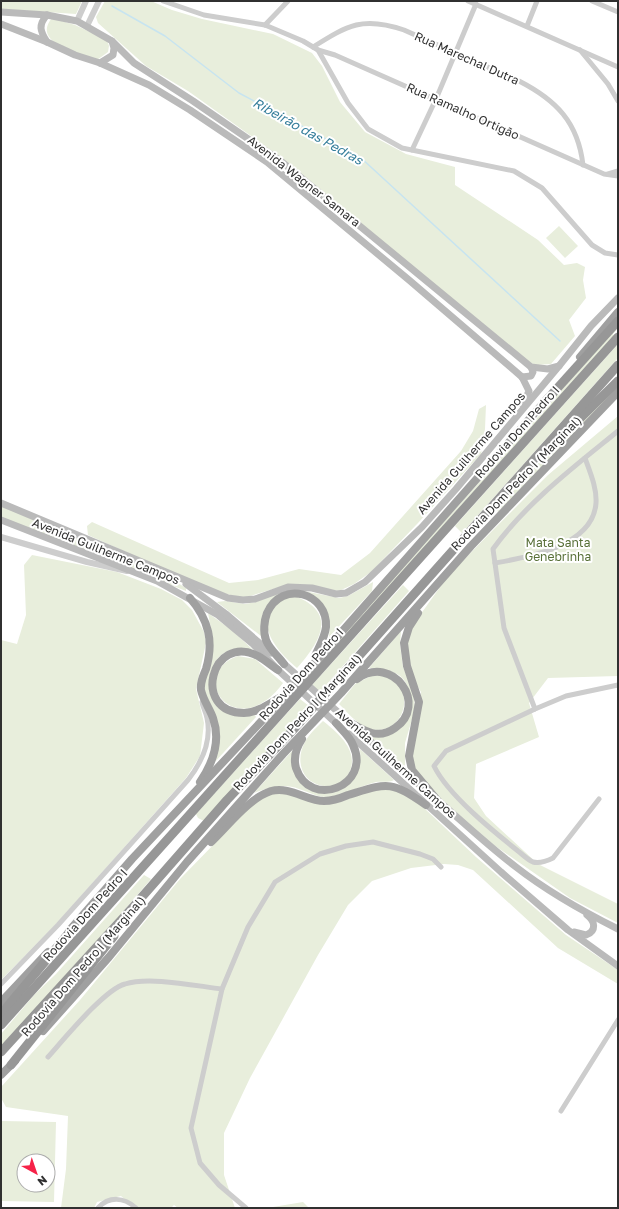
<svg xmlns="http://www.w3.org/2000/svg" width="619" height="1209" font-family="'Golos Text',sans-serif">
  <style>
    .green { fill: #e8eedc; fill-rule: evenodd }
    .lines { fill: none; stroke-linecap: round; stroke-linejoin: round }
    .stream { stroke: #c7e4f0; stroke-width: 1.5 }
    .minor { stroke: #cdcdcd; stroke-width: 5 }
    .tertiary { stroke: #cdcdcd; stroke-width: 6 }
    .secondary { stroke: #bababa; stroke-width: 7 }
    .trunk { stroke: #a0a0a0; stroke-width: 8 }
    .motorway { stroke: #979797; stroke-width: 9 }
    .labels { text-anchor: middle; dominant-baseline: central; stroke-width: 4; stroke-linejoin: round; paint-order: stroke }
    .street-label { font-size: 12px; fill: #303030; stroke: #fff }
    .park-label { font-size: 12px; fill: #587038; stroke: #fff }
    .water-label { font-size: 13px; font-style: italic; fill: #357e9b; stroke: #fff }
  </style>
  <rect width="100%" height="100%" fill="#fff"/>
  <g class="green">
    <path d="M1 1H82L76 14 1 9Z"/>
    <path d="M105 1H151L172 10 202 19 273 34 312 53 322 66 340 102 365 132 406 154 455 167V185L538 240 564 265 577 263 585 267 583 280 586 298 569 320 575 336 551 364 536 365 526 361 286 161 188 91 146 66 98 23 96 17Z"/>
    <path d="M52 18 75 25 107 40 109 46 108 52 97 60C80 54 31 43 52 18Z"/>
    <path d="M559 226 578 246 565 258 546 238Z"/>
    <path d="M618 324V328L613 334 614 336 306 679 304 677 546 408Z"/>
    <path d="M618 344V358L462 533 455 526Z"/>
    <path d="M618 384V387L549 461 498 512 497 510C534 465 576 425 618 384Z"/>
    <path d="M486 405 485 429 481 454 418 523 371 572 354 584 339 591 299 584 287 585 243 598 210 590 88 535 87 526 92 522 229 583 258 580 299 569 341 575 370 553 461 451 473 431 479 409Z"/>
    <path d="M618 416V676L548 678 529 703 539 737 476 764 474 798 486 816 538 864 618 904V923L570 898 484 838 458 818 412 770 415 722 421 692 408 670 405 636 448 576 494 529 548 475Z"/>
    <path d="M1 505 166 576 186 588V591L1 518Z"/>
    <path d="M32 555 117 572 161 589 182 600 192 610 204 632 206 643 196 689 204 723 200 756 186 778 56 924 1 980V640L17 644 26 615 24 565Z"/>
    <path d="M373 582 372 591 329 637C333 603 319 601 291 590 267 599 259 610 261 636L217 602 225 601 245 604 256 602 289 588 339 598 348 596Z"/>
    <path d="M403 585 409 591 320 692 312 685Z"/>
    <path d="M292 595C337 611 323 639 297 668 279 653 252 624 278 602 282 599 287 597 292 595Z"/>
    <path d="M208 613 233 631 253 650C197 634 193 727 254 714L256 717 214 763 219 743 203 690 213 639Z"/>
    <path d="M401 631 400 645 403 667 414 695 415 709 405 743V766L400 765 368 737H377L404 723C406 713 409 701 408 691 407 672 384 668 369 668Z"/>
    <path d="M238 656 255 659 283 683C237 746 184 675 238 656Z"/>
    <path d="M375 674C380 675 389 676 393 679 418 699 398 739 367 728 356 723 347 712 339 704L355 684Z"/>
    <path d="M300 699 309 706 204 821 198 818 196 814Z"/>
    <path d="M323 721C338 733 360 751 349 773 346 779 339 785 333 786 330 787 326 786 324 786 301 783 295 760 305 742 309 734 317 727 323 721Z"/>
    <path d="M360 749 394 780C388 783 382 781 376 782 360 786 345 795 329 797 317 798 310 792 299 789 284 783 270 787 254 793L292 751 300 780 330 793C349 778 362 775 360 749Z"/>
    <path d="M375 786 406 791 476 857 566 935 618 970V984L558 948 473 870 458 865 444 864 411 868 372 881 348 905 318 955 250 1078 224 1133V1175L235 1208H178L174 1205 171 1208H135L121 1196 97 1202 94 1208H61L66 1169 68 1116 6 1107 1 1098V1087L80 1000 180 879 259 798 279 791 320 800Z"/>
    <path d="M144 875 151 879 91 949 1 1046V1034L35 994 56 974Z"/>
    <path d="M2 1121 56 1122 54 1202 1 1201ZM24 1161H48V1185H24Z"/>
    <path d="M303 1202 309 1208H267Z"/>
  </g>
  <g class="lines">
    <path class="stream" d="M112 6 165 36 239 93 360 157 560 341"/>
    <g class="minor">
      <path d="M163 1 204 15 265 25 303 41 318 50 348 103 368 129 402 148 514 171 542 188 592 245 605 253 618 255"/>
      <path d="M468 1 618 67"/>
      <path d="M592 1 618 12"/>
      <path d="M265 25 288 1"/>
      <path d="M527 26 537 1"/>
      <path d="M313 47C348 25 363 16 404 30L519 81C556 100 578 122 583 165"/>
      <path d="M318 50 335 55 604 174 618 176"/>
      <path d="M580 50 608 84 618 101"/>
      <path d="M412 150 436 99 476 4"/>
      <path d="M608 174 618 171"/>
      <path d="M495 563C529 557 593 546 596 503 597 488 590 472 585 458"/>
      <path d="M535 709 504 628 493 549C526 503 575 466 618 431"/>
      <path d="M599 799 553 858C547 861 540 864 533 862 528 860 522 854 518 851 493 831 448 795 434 766L446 751 535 709 566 696 618 685"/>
      <path d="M1 984 58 925 188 780C202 762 212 741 207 718 206 712 203 708 202 702"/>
      <path d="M48 1057C64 1039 105 989 125 984 149 976 196 986 222 989"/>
      <path d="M561 1111 618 1020"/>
      <path d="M98 1208C109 1196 124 1197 136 1208"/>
      <path d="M246 1208 219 1185 200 1163 191 1128 222 989 248 927 275 882 320 854 346 846 373 842 420 854 433 859 441 867"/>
    </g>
    <g class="tertiary">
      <path d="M77 21 86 1"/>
      <path d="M87 26 99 1"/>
      <path d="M1 537 87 562 127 571"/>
    </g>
    <g class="secondary">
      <path d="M1 12 47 15 77 21 112 41 134 63 193 101 282 162 531 367 548 369 559 366"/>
      <path d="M1 24 47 42 75 55 100 63 149 85 190 110 267 162 409 280 522 377 529 391 523 405"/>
      <path d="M47 42C40 31 38 25 47 15"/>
      <path d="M100 63 113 55 114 48 112 41"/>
      <path d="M522 377 531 376 533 372 531 367"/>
      <path d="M1 503 228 598 243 600 255 599 288 587 312 588 336 594 346 593 365 582 422 527 456 489 559 366 591 326 618 298"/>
      <path d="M1 520 157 581 218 615 253 644 278 670 339 726"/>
      <path d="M186 584 226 614 271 653"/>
      <path d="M281 661 425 790"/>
      <path d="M349 734 501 872 568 930 618 966"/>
      <path d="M435 798C462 821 488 846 516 867 548 892 582 911 618 929"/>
      <path d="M574 932 586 935C597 931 595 921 587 915"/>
    </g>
    <g class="trunk">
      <path d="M580 357 618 312"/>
      <path d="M190 598C209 620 214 642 206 669 203 676 200 683 201 690 203 700 210 709 213 718 221 741 213 763 200 782"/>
      <path d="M418 613 409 627 404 643 407 666 419 702 409 756 412 770 438 801"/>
      <path d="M284 664C279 657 269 649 266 640 263 632 264 621 267 613 282 579 328 593 326 627 325 637 319 647 315 656"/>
      <path d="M278 670C272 666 265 660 258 656 211 632 191 713 244 713 257 713 270 703 281 697"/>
      <path d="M342 717C351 723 361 730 372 733 380 735 388 733 395 728 429 705 393 653 357 679"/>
      <path d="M302 739C296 748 293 757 296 768 310 810 372 786 353 745 350 737 342 730 336 723"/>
      <path d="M211 842C228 826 249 798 271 791 290 786 307 801 324 801 332 801 341 798 348 795 388 783 390 780 426 805"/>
      <path d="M69 931 132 859 287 694 548 398"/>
      <path d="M1 1002 48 952"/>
      <path d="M43 1031 109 957 187 862 283 754 341 693 471 546 618 392"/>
      <path d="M1 1075 15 1061"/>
    </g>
    <g class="motorway">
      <path d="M544 403 618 321"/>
      <path d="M558 440 618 381"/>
      <path d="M1 1014 74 927"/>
      <path d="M1 1025 618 337"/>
      <path d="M1 1052 134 906 227 800 293 730 618 365"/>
      <path d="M11 1065 114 936"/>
    </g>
  </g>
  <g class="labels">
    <g class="street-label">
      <text transform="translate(467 58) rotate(24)">Rua Marechal Dutra</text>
      <text transform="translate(463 111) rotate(24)">Rua Ramalho Ortigão</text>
      <text transform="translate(304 181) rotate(38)">Avenida Wagner Samara</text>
      <text transform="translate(517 432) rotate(-48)">Rodovia Dom Pedro I</text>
      <text transform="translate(471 453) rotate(-49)">Avenida Guilherme Campos</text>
      <text transform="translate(516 483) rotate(-46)">Rodovia Dom Pedro I (Marginal)</text>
      <text transform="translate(106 551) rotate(22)">Avenida Guilherme Campos</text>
      <text transform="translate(301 674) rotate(-48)">Rodovia Dom Pedro I</text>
      <text transform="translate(297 722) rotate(-47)">Rodovia Dom Pedro I (Marginal)</text>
      <text transform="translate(396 763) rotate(42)">Avenida Guilherme Campos</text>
      <text transform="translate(85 915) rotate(-48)">Rodovia Dom Pedro I</text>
      <text transform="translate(83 966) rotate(-49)">Rodovia Dom Pedro I (Marginal)</text>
    </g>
    <g class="park-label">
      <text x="558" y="542">Mata Santa<tspan x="558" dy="14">Genebrinha</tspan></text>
    </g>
    <g class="water-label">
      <text transform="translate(308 131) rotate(29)">Ribeirão das Pedras</text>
    </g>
  </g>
  <rect width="619" height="1209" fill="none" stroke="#303030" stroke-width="4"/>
  <g transform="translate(36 1173) rotate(140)"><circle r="19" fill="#ffffff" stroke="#acacac"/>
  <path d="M0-3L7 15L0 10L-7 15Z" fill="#f62248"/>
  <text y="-6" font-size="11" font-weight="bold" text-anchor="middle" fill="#303030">N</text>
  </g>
</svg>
